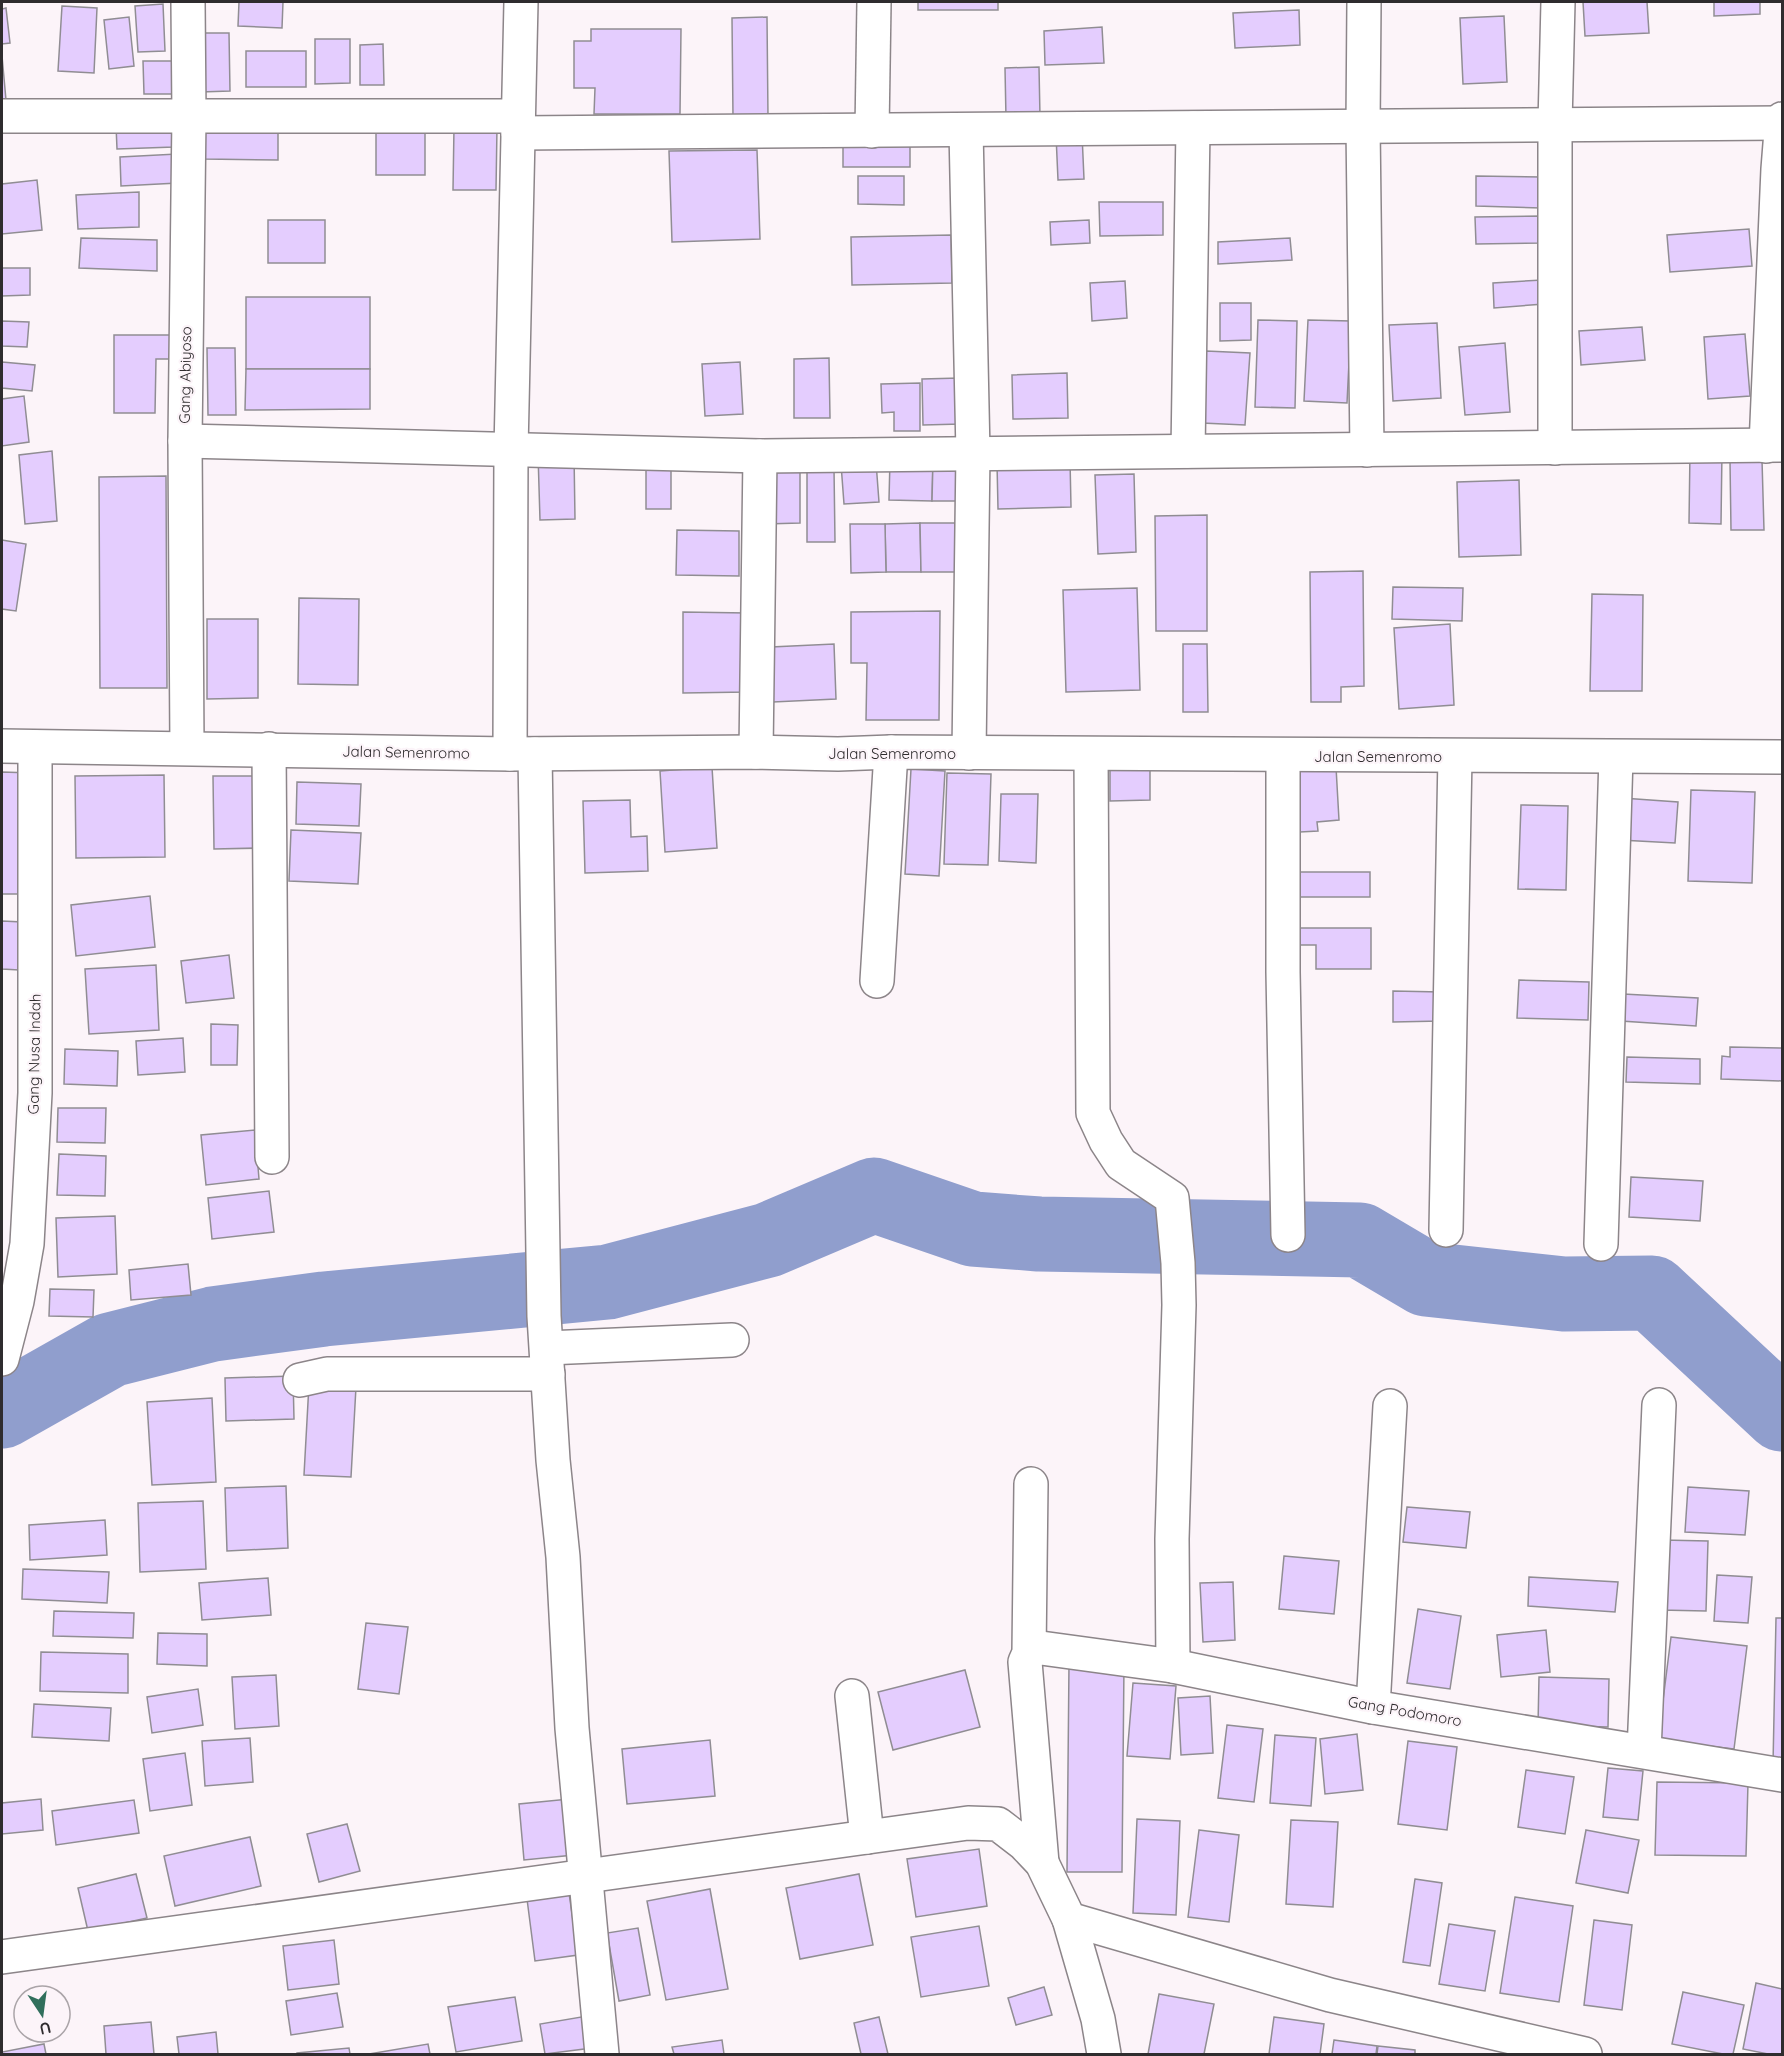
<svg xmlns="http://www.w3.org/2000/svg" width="1784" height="2056" font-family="Quicksand,sans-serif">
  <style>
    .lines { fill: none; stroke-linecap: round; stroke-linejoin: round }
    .river { stroke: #909ecd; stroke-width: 75 }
    .building { fill: #e4cdfe; stroke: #908d93; stroke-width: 1.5 }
    .minor-casing { stroke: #8c8589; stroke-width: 36 }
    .minor { stroke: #fff; stroke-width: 33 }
    .labels { text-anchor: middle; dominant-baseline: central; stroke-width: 4.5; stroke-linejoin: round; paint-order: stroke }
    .street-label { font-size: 15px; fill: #2f2c2e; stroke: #fcf4f9 }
  </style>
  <rect width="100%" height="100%" fill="#fcf4f9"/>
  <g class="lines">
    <path class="river" d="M2 1411 110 1350 213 1324 324 1309 608 1282 768 1240 874 1195 973 1229 1039 1234 1360 1240 1426 1279 1564 1294 1652 1293 1782 1414"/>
  </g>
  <g class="building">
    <path d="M239 2H283L282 28 238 26Z"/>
    <rect x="918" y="2" width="80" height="8"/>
    <path d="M1583 2H1647L1649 33 1585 36Z"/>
    <path d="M1714 2H1760V14L1714 16Z"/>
    <path d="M163 4 165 51 138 52 135 6Z"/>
    <path d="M62 6 97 8 94 73 58 71Z"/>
    <path d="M6 8 10 43 2 44V9Z"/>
    <path d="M1299 10 1300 45 1235 48 1233 13Z"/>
    <path d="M1504 16 1507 82 1463 84 1460 18Z"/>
    <path d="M129 17 134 66 109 69 104 20Z"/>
    <path d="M767 17 768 117H733L732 18Z"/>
    <path d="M1102 27 1104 63 1045 65 1044 31Z"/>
    <path d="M591 29H681L680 114H594L595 88H574V41H591Z"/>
    <path d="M200 33H229L230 91 200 92Z"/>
    <path d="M315 39H350V83L315 84Z"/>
    <path d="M383 44 384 85H360V45Z"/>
    <rect x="246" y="51" width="60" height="36"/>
    <path d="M2 56 6 100H2Z"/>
    <path d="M143 61H182L181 94H144Z"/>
    <path d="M1039 67 1040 117 1006 118 1005 68Z"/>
    <path d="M205 121 278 122V160L204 159Z"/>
    <path d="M174 123V147L117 149 116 125Z"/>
    <rect x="376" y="123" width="49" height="52"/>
    <path d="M454 127H497L496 190H453Z"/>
    <path d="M1082 134 1084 179 1058 180 1056 135Z"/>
    <path d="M910 135V167H843V136Z"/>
    <path d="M757 150 760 239 672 242 669 151Z"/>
    <path d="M177 154 178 183 121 186 120 157Z"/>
    <path d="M858 176H904V205L858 204Z"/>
    <path d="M1476 176 1542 177 1541 208 1476 206Z"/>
    <path d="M37 180 42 230 2 234V184Z"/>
    <path d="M139 192V227L78 229 76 195Z"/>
    <path d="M1099 202H1163V235L1100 236Z"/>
    <path d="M1541 216 1542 243 1476 244 1475 217Z"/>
    <rect x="268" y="220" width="57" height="43"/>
    <path d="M1089 220 1090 243 1051 245 1050 222Z"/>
    <path d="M1749 229 1752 266 1670 272 1667 235Z"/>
    <path d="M951 235 952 283 852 285 851 237Z"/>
    <path d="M81 238 157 240V271L79 268Z"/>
    <path d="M1290 238 1292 260 1218 264V242Z"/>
    <path d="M2 268H30V295L2 296Z"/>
    <path d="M1542 280 1544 304 1494 308 1493 283Z"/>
    <path d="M1125 281 1127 318 1092 321 1090 283Z"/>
    <rect x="246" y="297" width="124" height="72"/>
    <path d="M1220 303H1251V340L1220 341Z"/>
    <path d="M1258 320 1297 321 1295 408 1255 407Z"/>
    <path d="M1308 320 1351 321 1347 403 1304 401Z"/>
    <path d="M2 321 29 322 27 347 2 346Z"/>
    <path d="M1437 323 1441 398 1393 401 1389 325Z"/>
    <path d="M1642 327 1645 360 1581 365 1579 331Z"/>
    <path d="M1745 334 1750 396 1708 399 1704 337Z"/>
    <path d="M114 335H175V359H156L155 413H114Z"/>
    <path d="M1505 343 1510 412 1465 415 1459 347Z"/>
    <path d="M207 348H235L236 415H208Z"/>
    <path d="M1206 351 1250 353 1245 425 1202 423Z"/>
    <path d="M829 358 830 418H794V359Z"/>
    <path d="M2 362 35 365 32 391 2 388Z"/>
    <path d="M740 362 743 414 705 416 702 364Z"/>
    <path d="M246 369H370V409L245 410Z"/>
    <path d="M1067 373 1068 418 1013 419 1012 375Z"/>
    <path d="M960 378 961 424 923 425 922 379Z"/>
    <path d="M920 383V431H894V412L882 413 881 384Z"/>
    <path d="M24 396 29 442 2 446V399Z"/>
    <path d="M52 451 57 521 25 524 19 455Z"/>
    <path d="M1690 451H1722L1721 524 1689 523Z"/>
    <path d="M538 454H574L575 519 540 520Z"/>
    <path d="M890 460H933L932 501 889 500Z"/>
    <path d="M933 460 966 461 965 501H932Z"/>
    <path d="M1070 460 1071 507 998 509 997 463Z"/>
    <path d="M1762 460 1764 530H1731L1730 461Z"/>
    <path d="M876 462 879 502 844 504 841 464Z"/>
    <rect x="646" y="463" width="25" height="46"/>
    <path d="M765 465H800V523L765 524Z"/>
    <path d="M834 468 835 542H807V469Z"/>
    <path d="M1134 474 1136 552 1098 554 1095 475Z"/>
    <path d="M166 476 167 688H100L99 477Z"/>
    <path d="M1519 480 1521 555 1459 557 1457 482Z"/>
    <path d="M1207 515V631H1156L1155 516Z"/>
    <path d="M920 523 921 572H886L885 524Z"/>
    <path d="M920 523H955V572H921Z"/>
    <path d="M850 524H885L886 572 851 573Z"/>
    <path d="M677 530 739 531V576L676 575Z"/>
    <path d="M2 540 26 544 16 611 2 609Z"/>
    <path d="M1363 571 1364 686 1341 687V702H1311L1310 572Z"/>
    <path d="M1393 587 1463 588 1462 621 1392 619Z"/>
    <path d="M1137 588 1140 690 1066 692 1063 590Z"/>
    <path d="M1592 594 1643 595 1642 691H1590Z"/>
    <path d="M299 598 359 599 358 685 298 684Z"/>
    <path d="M940 611 939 720H866L867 663H851V612Z"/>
    <path d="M683 612 747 613 748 692 683 693Z"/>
    <path d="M207 619H258V698L207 699Z"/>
    <path d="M1450 624 1454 705 1399 709 1394 628Z"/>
    <path d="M834 644 836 699 773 702 771 647Z"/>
    <path d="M1183 644H1207L1208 712H1183Z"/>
    <path d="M712 767 717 848 665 852 660 771Z"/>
    <path d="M1336 767 1339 820 1317 822 1318 831 1300 832 1296 769Z"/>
    <path d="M911 769 945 771 939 876 905 874Z"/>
    <path d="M1150 769V800L1110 801V770Z"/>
    <path d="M2 772 32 773 30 894H2Z"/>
    <path d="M947 773 991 774 988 865 944 864Z"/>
    <path d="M164 775 165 857 76 858 75 776Z"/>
    <path d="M213 776H262V848L214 849Z"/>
    <path d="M297 782 361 784 359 826 296 824Z"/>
    <path d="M1691 790 1755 792 1752 883 1688 881Z"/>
    <path d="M1001 794H1038L1036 863 999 861Z"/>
    <path d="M1622 798 1678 802 1675 843 1620 840Z"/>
    <path d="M630 800 631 837 647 836 648 871 585 873 583 801Z"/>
    <path d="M1521 805 1568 806 1566 890 1518 889Z"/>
    <path d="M291 830 361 833 358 884 289 881Z"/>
    <rect x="1300" y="872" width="70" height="25"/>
    <path d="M150 896 155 947 76 956 71 905Z"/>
    <path d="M2 921 22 922 19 970 2 969Z"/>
    <path d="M1295 928H1371V969H1316V945H1295Z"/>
    <path d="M229 955 234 998 186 1003 181 961Z"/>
    <path d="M156 965 159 1030 89 1034 85 969Z"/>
    <path d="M1519 980 1589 982 1588 1020 1517 1018Z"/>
    <path d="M1393 991 1441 992V1021L1393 1022Z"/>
    <path d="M1623 994 1698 998 1696 1026 1621 1021Z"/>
    <path d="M211 1024 238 1025 237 1065H211Z"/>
    <path d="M183 1038 185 1072 138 1075 136 1041Z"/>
    <path d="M1730 1047 1782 1048V1081L1721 1079 1722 1056 1730 1057Z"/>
    <path d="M65 1049 118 1051 117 1086 64 1084Z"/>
    <path d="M1627 1057 1700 1059V1084L1626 1082Z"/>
    <path d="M58 1108H106L105 1143 57 1142Z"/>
    <path d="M255 1130 259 1179 206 1185 201 1135Z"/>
    <path d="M59 1154 106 1156 105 1196 57 1195Z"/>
    <path d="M1631 1177 1703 1181 1700 1221 1629 1217Z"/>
    <path d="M269 1191 274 1232 212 1239 208 1198Z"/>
    <path d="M115 1216 117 1274 58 1277 56 1218Z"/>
    <path d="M188 1264 191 1295 131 1300 129 1270Z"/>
    <path d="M50 1289 94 1290 93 1317 49 1316Z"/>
    <path d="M293 1376 294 1419 226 1421 225 1378Z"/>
    <path d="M309 1384 356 1387 351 1477 304 1475Z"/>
    <path d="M212 1398 216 1482 152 1485 147 1402Z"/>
    <path d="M286 1486 288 1548 227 1551 225 1488Z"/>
    <path d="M1688 1487 1749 1491 1745 1535 1685 1532Z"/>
    <path d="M203 1501 206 1569 140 1572 138 1503Z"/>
    <path d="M1407 1507 1470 1512 1466 1548 1403 1542Z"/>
    <path d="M105 1520 107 1555 30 1560 29 1525Z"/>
    <path d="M1662 1540 1708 1541 1706 1611 1660 1610Z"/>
    <path d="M1284 1556 1339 1561 1334 1614 1279 1609Z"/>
    <path d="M23 1569 109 1572 107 1603 22 1599Z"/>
    <path d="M1717 1575 1752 1577 1748 1623 1714 1621Z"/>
    <path d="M1529 1577 1618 1582 1615 1612 1528 1606Z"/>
    <path d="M268 1578 271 1615 202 1620 199 1583Z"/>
    <path d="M1233 1582 1235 1640 1203 1642 1200 1583Z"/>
    <path d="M1418 1609 1461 1616 1450 1689 1407 1683Z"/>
    <path d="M54 1611 134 1613 133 1638 53 1636Z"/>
    <path d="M1776 1618H1782V1764H1773Z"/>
    <path d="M366 1623 408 1627 399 1694 358 1689Z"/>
    <path d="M1546 1630 1550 1672 1501 1677 1497 1635Z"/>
    <path d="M158 1633 207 1634V1666L157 1664Z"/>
    <path d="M1671 1637 1747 1646 1734 1749 1658 1740Z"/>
    <path d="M41 1652 128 1654V1693L40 1691Z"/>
    <path d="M1069 1664H1124L1122 1872H1067Z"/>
    <path d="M965 1670 980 1727 893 1750 878 1692Z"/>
    <path d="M276 1675 279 1726 235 1729 232 1677Z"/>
    <path d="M1539 1677 1609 1679 1608 1727 1538 1725Z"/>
    <path d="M1133 1683 1176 1686 1170 1759 1127 1756Z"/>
    <path d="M198 1689 203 1725 152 1733 147 1697Z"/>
    <path d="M1210 1696 1213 1753 1181 1755 1178 1698Z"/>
    <path d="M34 1704 111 1708 109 1741 32 1737Z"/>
    <path d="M1227 1725 1263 1729 1254 1802 1218 1798Z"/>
    <path d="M1357 1734 1363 1790 1325 1794 1320 1739Z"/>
    <path d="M1275 1735 1316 1738 1311 1806 1270 1803Z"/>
    <path d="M250 1738 253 1782 205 1786 202 1741Z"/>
    <path d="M710 1740 715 1796 627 1804 622 1749Z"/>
    <path d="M1408 1741 1457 1747 1447 1830 1398 1824Z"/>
    <path d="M185 1753 192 1805 150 1811 143 1759Z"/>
    <path d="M1608 1768 1643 1771 1638 1820 1603 1817Z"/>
    <path d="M1526 1770 1574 1777 1565 1834 1518 1827Z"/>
    <path d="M1657 1782 1748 1783 1746 1856 1655 1855Z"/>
    <path d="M41 1799 43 1830 2 1834V1803Z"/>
    <path d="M569 1799 574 1855 524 1860 519 1804Z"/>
    <path d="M134 1800 139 1833 56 1845 52 1811Z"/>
    <path d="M1137 1819 1180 1821 1176 1915 1133 1913Z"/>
    <path d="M1291 1820 1338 1822 1333 1907 1286 1904Z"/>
    <path d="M347 1824 360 1871 319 1882 307 1834Z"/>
    <path d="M1199 1830 1239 1835 1229 1922 1188 1917Z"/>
    <path d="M1586 1830 1639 1840 1628 1893 1576 1883Z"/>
    <path d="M250 1837 261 1886 175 1906 164 1856Z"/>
    <path d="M979 1849 987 1906 916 1917 907 1859Z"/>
    <path d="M136 1874 147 1918 88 1931 78 1888Z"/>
    <path d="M859 1874 873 1945 800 1959 786 1888Z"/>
    <path d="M1415 1879 1442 1883 1430 1966 1403 1962Z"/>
    <path d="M710 1889 728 1989 666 2000 647 1901Z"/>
    <path d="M569 1893 578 1955 535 1961 527 1899Z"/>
    <path d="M1515 1897 1573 1906 1559 2002 1500 1993Z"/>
    <path d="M1594 1920 1632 1925 1622 2010 1584 2005Z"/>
    <path d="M1449 1924 1495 1931 1485 1991 1439 1984Z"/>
    <path d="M979 1926 989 1986 921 1997 911 1937Z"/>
    <path d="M638 1928 650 1995 619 2001 607 1933Z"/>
    <path d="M334 1940 339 1984 288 1990 283 1946Z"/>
    <path d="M1756 1983 1782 1989V2054H1768L1743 2049Z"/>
    <path d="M1044 1987 1052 2015 1016 2025 1008 1998Z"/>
    <path d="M1683 1992 1744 2005 1733 2054H1723L1672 2044Z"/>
    <path d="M337 1993 343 2027 291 2035 286 2001Z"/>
    <path d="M1159 1994 1214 2004 1204 2054H1148Z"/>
    <path d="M515 1997 522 2041 456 2052 448 2007Z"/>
    <path d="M587 2016 592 2048 545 2054 540 2024Z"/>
    <path d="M879 2017 888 2054H861L854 2023Z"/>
    <path d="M1274 2017 1324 2024 1320 2054H1269Z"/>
    <path d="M151 2022 154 2054H106L104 2026Z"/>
    <path d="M216 2032 218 2054H179L177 2037Z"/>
    <path d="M722 2040 724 2054H674L672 2047Z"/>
    <path d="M1334 2040 1377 2046 1376 2054H1332Z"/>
    <path d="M44 2044 46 2054H2V2052Z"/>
    <path d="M428 2044 430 2054H369Z"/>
    <path d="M1378 2046 1415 2050V2054H1377Z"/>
    <path d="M349 2048 350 2054H297V2053Z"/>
  </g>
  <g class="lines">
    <g class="minor-casing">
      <g id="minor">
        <path d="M1364 2 1363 126 1367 450"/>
        <path d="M2 116H517"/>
        <path d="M966 130 973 453 969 753"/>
        <path d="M872 131 874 2"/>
        <path d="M518 133 1782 123"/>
        <path d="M185 441 760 456 1782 445"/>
        <path d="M1766 446 1778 169 1782 119"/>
        <path d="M1555 448V124L1558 2"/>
        <path d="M1188 451 1193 128"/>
        <path d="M2 746 510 754 756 752 838 754 891 752 1782 757"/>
        <path d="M187 748 185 441 189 116 188 2"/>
        <path d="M269 749 272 1157"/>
        <path d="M756 752 760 456"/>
        <path d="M510 754 511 450 521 2"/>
        <path d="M535 754 544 1316 553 1460 563 1557 572 1728 602 2054"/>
        <path d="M1091 754 1093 1113 1106 1141 1121 1164 1172 1198 1178 1263 1179 1305 1172 1539 1173 1666"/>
        <path d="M1283 755V972L1288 1235"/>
        <path d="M877 981 891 752"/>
        <path d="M1446 1230 1455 756"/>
        <path d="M1601 1244 1616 757"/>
        <path d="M547 1348 732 1340"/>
        <path d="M2 1359 17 1301 27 1244 35 1093V747"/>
        <path d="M300 1380 327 1374H548"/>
        <path d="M1031 1484 1029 1653 1025 1662 1042 1863"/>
        <path d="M1029 1653 1034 1649 1041 1648 1173 1666 1373 1707 1782 1775"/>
        <path d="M852 1696 867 1837"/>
        <path d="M1373 1707 1390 1406"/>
        <path d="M1644 1751 1659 1405"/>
        <path d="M1069 1919 1098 2019 1104 2054"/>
        <path d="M2 1957 968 1823 998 1824 1024 1844 1042 1863 1069 1919 1330 1995 1585 2054"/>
      </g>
    </g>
    <use href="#minor" class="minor"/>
  </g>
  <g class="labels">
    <g class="street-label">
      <text transform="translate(185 375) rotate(-89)">Gang Abiyoso</text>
      <text transform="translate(406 752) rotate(1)">Jalan Semenromo</text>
      <text x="892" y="753">Jalan Semenromo</text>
      <text x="1378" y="756">Jalan Semenromo</text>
      <text transform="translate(34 1054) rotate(-89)">Gang Nusa Indah</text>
      <text transform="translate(1405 1711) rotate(10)">Gang Podomoro</text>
    </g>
  </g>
  <rect width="1784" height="2056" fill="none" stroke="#2f2c2e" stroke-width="6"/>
  <g transform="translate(42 2014) rotate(167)"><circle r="28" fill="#fcf4f9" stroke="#aaa4a8" stroke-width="1.5"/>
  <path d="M0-4.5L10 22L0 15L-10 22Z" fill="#306f5c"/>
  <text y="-9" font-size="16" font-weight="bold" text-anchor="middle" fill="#2f2c2e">U</text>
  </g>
</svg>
